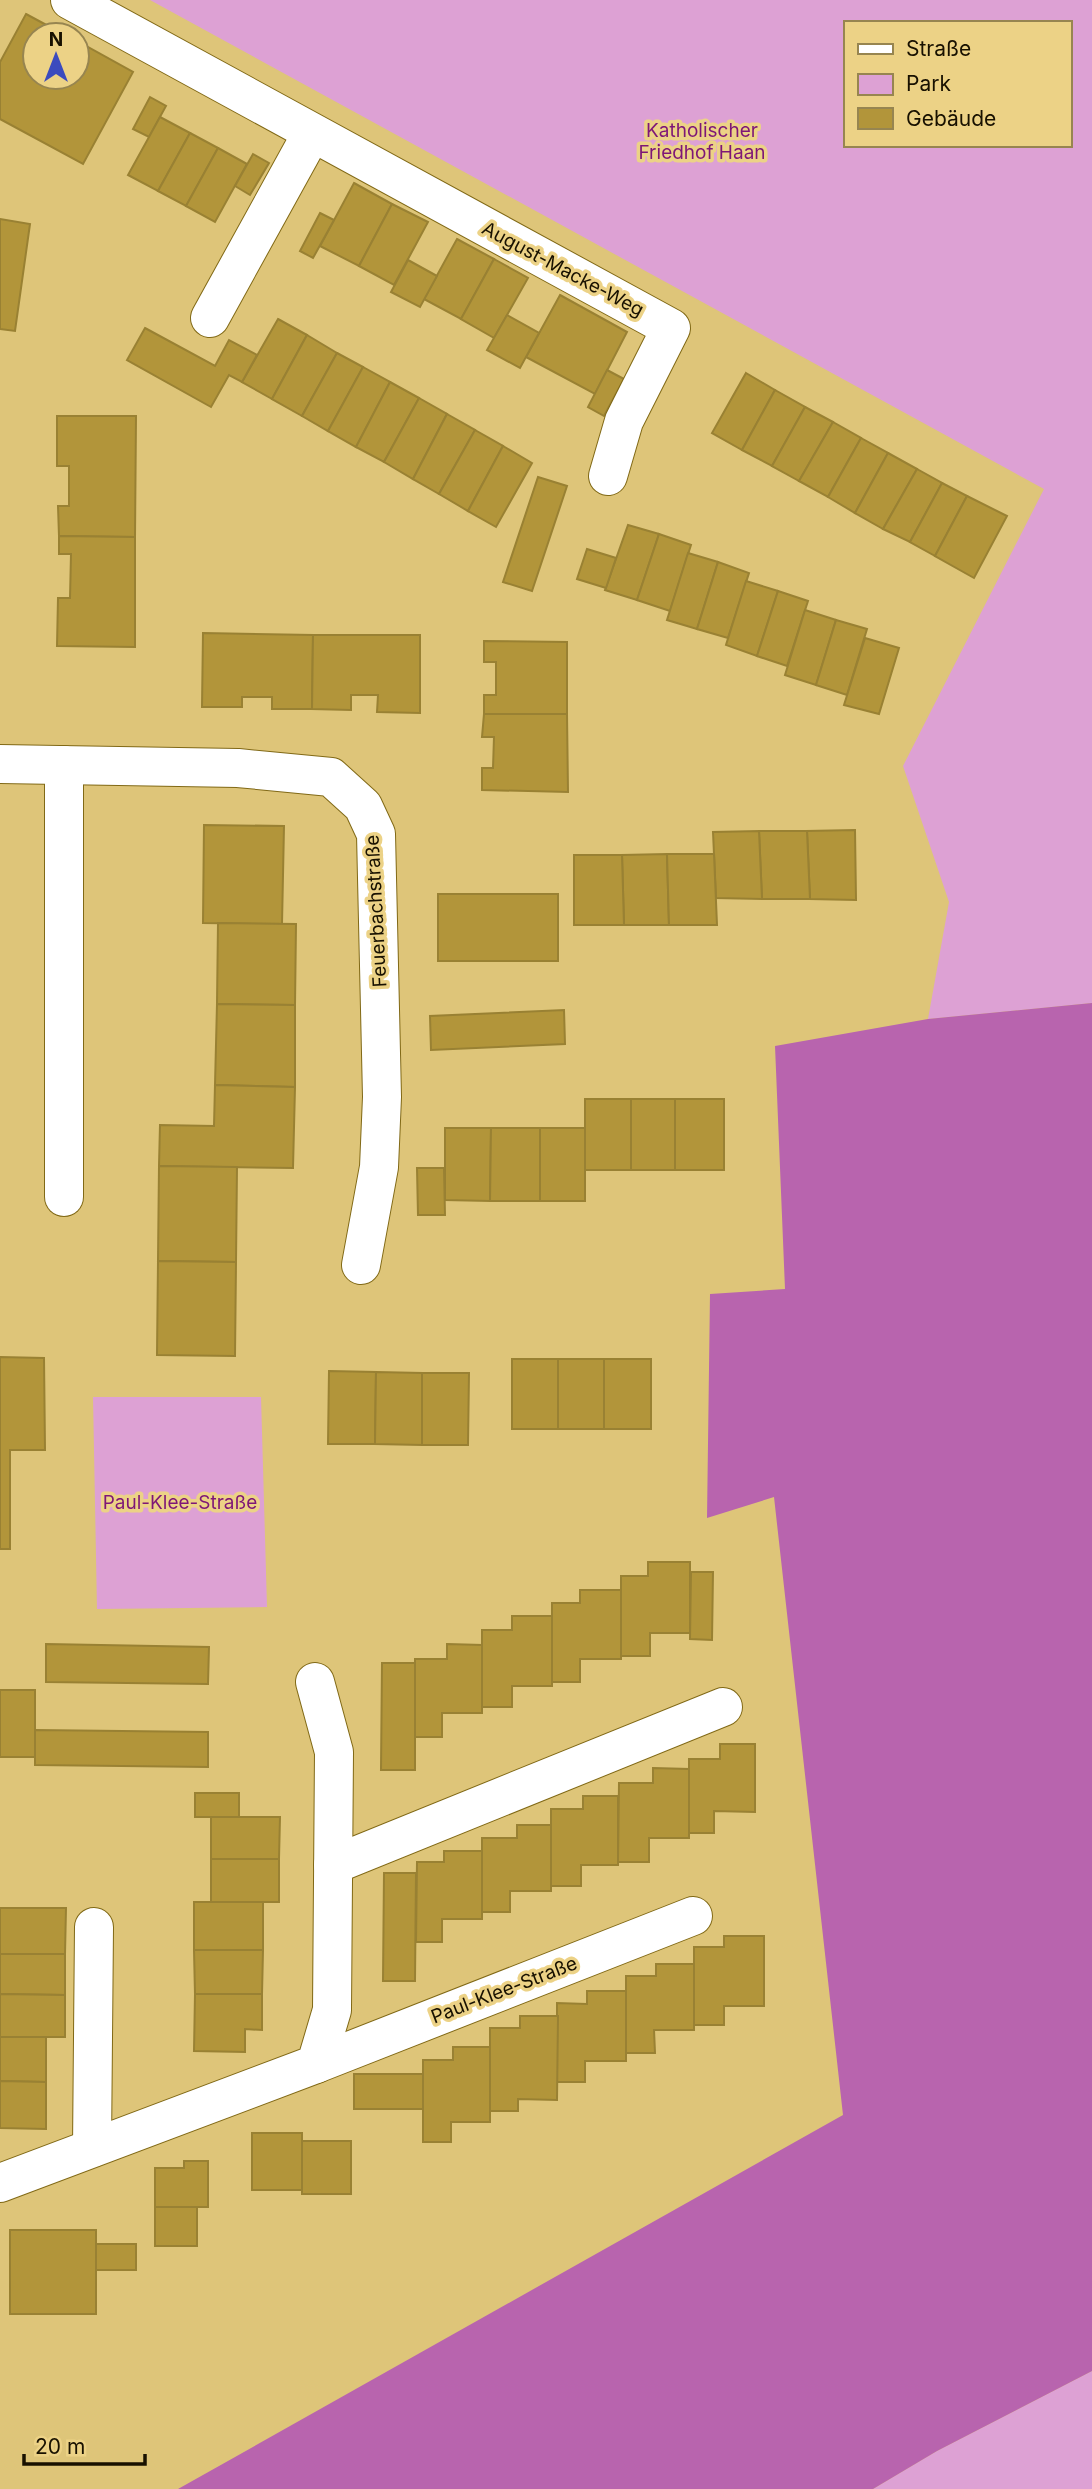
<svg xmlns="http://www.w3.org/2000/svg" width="1092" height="2489" font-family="Inter,sans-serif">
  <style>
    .green { fill: #dda1d4; fill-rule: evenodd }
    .forest { fill: #b864ae }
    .building { fill: #b2953a; stroke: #998133; stroke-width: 2 }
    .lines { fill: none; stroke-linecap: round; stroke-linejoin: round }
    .minor-casing { stroke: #816916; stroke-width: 40 }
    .minor { stroke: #fff; stroke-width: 38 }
    .labels { text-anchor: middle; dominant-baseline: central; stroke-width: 7; stroke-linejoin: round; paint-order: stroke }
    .park-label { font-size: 19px; fill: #7e1677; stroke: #ecd286 }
    .street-label { font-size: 19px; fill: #181100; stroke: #ecd286 }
  </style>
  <rect width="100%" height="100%" fill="#dec579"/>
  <g class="green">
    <path d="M150 0H1092V1003L928 1019 949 902 903 766 1044 489ZM845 23H1069V145H845Z"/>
    <path d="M93 1397H261L267 1607 97 1609Z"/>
    <path d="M1092 2371V2489H873L937 2451Z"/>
  </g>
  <path class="forest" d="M1092 1003V2371L937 2451 873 2489H178L843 2115 774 1497 707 1518 710 1294 785 1289 775 1046 928 1019Z"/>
  <g class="building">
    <path d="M26 14 65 35H35V77H77V41L133 72 83 164 0 119V62Z"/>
    <path d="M150 97 166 106 149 137 133 129Z"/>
    <path d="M160 117 190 133 158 191 128 175Z"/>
    <path d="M190 133 218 148 186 206 158 191Z"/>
    <path d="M218 148 247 164 215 222 186 206Z"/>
    <path d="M253 154 269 163 250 195 235 186Z"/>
    <path d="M354 183 392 204 359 266 320 246Z"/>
    <path d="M392 204 428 222 394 285 359 266Z"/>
    <path d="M320 213 334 220 313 258 300 251Z"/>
    <path d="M0 219 30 224 15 331 0 329Z"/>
    <path d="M457 239 494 259 461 319 424 299Z"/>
    <path d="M494 259 528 278 494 338 461 319Z"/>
    <path d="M408 260 437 276 420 307 391 292Z"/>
    <path d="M560 295 627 332 595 394 526 357Z"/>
    <path d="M507 315 539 333 520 368 487 350Z"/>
    <path d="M278 319 307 335 272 399 242 382Z"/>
    <path d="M145 328 215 366 229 340 257 355 242 382 229 375 211 407 127 360Z"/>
    <path d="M307 335 337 353 302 416 272 399Z"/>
    <path d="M337 353 363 367 328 431 302 416Z"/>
    <path d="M363 367 390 382 356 447 328 431Z"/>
    <path d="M607 370 624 379 604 416 588 407Z"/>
    <path d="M746 373 775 390 742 450 712 433Z"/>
    <path d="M390 382 419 398 384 462 356 447Z"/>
    <path d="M775 390 805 407 772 466 742 450Z"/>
    <path d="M419 398 447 414 413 479 384 462Z"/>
    <path d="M805 407 833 422 799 481 772 466Z"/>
    <path d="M447 414 475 430 439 494 413 479Z"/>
    <path d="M57 416H136L135 537 59 536 58 506H69V466H57Z"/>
    <path d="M833 422 861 438 828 497 799 481Z"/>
    <path d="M475 430 503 446 468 511 439 494Z"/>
    <path d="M861 438 888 453 855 513 828 497Z"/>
    <path d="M503 446 532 463 496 527 468 511Z"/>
    <path d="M888 453 917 469 883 529 855 513Z"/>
    <path d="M917 469 942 483 910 542 883 529Z"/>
    <path d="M538 477 567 486 532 591 503 582Z"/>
    <path d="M942 483 967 496 935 556 910 542Z"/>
    <path d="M967 496 1007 516 974 578 935 556Z"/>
    <path d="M628 525 659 534 637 600 605 590Z"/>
    <path d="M659 534 691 545 670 611 637 600Z"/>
    <path d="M59 536 135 537V647L57 646 58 598H70L71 554H59Z"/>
    <path d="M587 549 616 558 606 588 577 579Z"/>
    <path d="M688 553 718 562 697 629 667 620Z"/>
    <path d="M718 562 749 573 728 638 697 629Z"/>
    <path d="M746 581 778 591 757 656 726 645Z"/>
    <path d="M778 591 808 601 787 666 757 656Z"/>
    <path d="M805 610 836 620 816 685 785 675Z"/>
    <path d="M836 620 867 629 847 695 816 685Z"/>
    <path d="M203 633 313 635 312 709H272V697H242V707H202Z"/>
    <path d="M313 635H420V713L377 712 378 695H351V710L312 709Z"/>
    <path d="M865 638 899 648 879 714 844 705Z"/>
    <path d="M484 641 567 642V714H484V695H496V662H484Z"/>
    <path d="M484 714H567L568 792 482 790V768H493L494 737H482Z"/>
    <path d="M204 825 284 826 282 924 203 923Z"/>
    <path d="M855 830 856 900 810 899 807 831Z"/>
    <path d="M759 831H807L810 899H762Z"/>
    <path d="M759 831 762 899 716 898 713 832Z"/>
    <path d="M667 854 669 925H624L622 855Z"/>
    <path d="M667 854H714L717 925H669Z"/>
    <path d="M574 855H622L624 925H574Z"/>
    <rect x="438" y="894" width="120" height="67"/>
    <path d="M218 923 296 924 295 1005 217 1004Z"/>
    <path d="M217 1004 295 1005V1087L215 1085Z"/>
    <path d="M564 1010 565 1044 431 1050 430 1016Z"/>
    <path d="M215 1085 295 1087 293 1168 159 1166 160 1125 214 1126Z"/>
    <rect x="585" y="1099" width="46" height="71"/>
    <rect x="631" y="1099" width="44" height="71"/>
    <rect x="675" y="1099" width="49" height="71"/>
    <path d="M445 1128H491L490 1201 445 1200Z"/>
    <path d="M491 1128H540V1201H490Z"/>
    <rect x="540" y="1128" width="45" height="73"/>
    <path d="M159 1166 237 1167 236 1262 158 1261Z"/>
    <path d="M417 1168H444L445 1215H418Z"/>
    <path d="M158 1261 236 1262 235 1356 157 1355Z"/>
    <path d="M0 1357 44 1358 45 1450H10V1549H0Z"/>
    <rect x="512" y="1359" width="46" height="70"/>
    <rect x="558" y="1359" width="46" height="70"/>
    <rect x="604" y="1359" width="47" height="70"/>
    <path d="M329 1371 376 1372 375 1444H328Z"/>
    <path d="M376 1372 422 1373V1445L375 1444Z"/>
    <path d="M422 1373H469L468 1445H422Z"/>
    <path d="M648 1562H690V1633H650V1656H621V1576H648Z"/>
    <path d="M691 1572H713L712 1640 690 1639Z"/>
    <path d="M580 1590H621V1659H580V1682H552V1603H580Z"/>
    <path d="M512 1616H552V1686H512V1707H482V1630H512Z"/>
    <path d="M46 1644 209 1647 208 1684 46 1682Z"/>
    <path d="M447 1644 482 1645V1713H442V1737H415V1659H447Z"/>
    <path d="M382 1663H415V1770H381Z"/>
    <rect x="0" y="1690" width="35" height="67"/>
    <path d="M35 1730 208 1732V1767L35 1765Z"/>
    <path d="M720 1744H755V1812L714 1811V1833H689V1759H720Z"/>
    <path d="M653 1768 689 1769V1838H649V1862H618L619 1783H653Z"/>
    <rect x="195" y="1793" width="44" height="24"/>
    <path d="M583 1796H618V1865H581V1886H551V1809H583Z"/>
    <path d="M211 1817H280L279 1859H211Z"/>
    <path d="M517 1825H551V1891H510V1912H482V1838H517Z"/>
    <path d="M444 1851H482V1919H442V1942H416L417 1862H444Z"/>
    <rect x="211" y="1859" width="68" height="43"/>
    <path d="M384 1873H416L415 1981H383Z"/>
    <rect x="194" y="1902" width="69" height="48"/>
    <path d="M0 1908H66L65 1954H0Z"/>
    <path d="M724 1936H764V2006H724V2025H694V1947H724Z"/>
    <path d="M194 1950H263L262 1994H195Z"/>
    <path d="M0 1954H65V1995L0 1994Z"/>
    <path d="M656 1964H694V2030H654L655 2053H626V1976H656Z"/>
    <path d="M587 1991H626V2061H585V2082H557V2003L587 2004Z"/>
    <path d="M0 1994 65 1995V2037H0Z"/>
    <path d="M195 1994H262V2030L245 2029V2052L194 2051Z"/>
    <path d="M520 2016H558L557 2100 518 2099V2111H490V2028H520Z"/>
    <path d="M0 2037H46V2082L0 2081Z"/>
    <path d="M453 2047H490V2122H451V2142H423V2060H453Z"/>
    <rect x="354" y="2074" width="69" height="35"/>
    <path d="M0 2081 46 2082V2129L0 2128Z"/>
    <rect x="252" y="2133" width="50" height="57"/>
    <rect x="302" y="2141" width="49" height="53"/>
    <path d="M184 2161H208V2207H155V2168H184Z"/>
    <rect x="155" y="2207" width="42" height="39"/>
    <rect x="10" y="2230" width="86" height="84"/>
    <rect x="96" y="2244" width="40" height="26"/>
  </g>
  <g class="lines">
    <g class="minor-casing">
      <g id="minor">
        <path d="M70 0 671 328 624 421 608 476"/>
        <path d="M210 318 312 133"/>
        <path d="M0 764 238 768 331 777 363 806 376 834 382 1097 379 1167 361 1265"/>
        <path d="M64 765V1197"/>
        <path d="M333 1865 723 1707"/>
        <path d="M316 2064 693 1916"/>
        <path d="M92 2148 94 1927"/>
        <path d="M0 2183 316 2064 332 2010 334 1752 315 1682"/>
      </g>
    </g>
    <use href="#minor" class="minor"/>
  </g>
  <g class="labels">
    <g class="park-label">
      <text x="702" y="130">Katholischer<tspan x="702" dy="22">Friedhof Haan</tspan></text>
      <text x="180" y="1502">Paul-Klee-Straße</text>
    </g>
    <g class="street-label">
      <text transform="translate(563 269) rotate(28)">August-Macke-Weg</text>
      <text transform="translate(376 911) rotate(-93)">Feuerbachstraße</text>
      <text transform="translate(504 1990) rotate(-21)">Paul-Klee-Straße</text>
    </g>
  </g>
  <rect x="844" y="21" width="228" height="126" fill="#ecd286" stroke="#978550" stroke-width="2"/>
  <rect x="858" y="44" width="35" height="10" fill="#ffffff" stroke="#978550" stroke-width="2"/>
  <text x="906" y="56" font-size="21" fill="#181100">Straße</text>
  <rect x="858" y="74" width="35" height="21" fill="#dda1d4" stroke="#978550" stroke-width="2"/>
  <text x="906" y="91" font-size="21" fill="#181100">Park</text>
  <rect x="858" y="108" width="35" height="21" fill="#b2953a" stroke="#978550" stroke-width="2"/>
  <text x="906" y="126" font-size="21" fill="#181100">Gebäude</text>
  <g transform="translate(56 56)"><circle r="33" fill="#ecd286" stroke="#978550" stroke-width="2"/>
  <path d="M0-5L12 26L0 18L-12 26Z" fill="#3b4bbe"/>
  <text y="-10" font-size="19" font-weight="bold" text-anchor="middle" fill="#181100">N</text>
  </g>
  <path d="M24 2454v10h121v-10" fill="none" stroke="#181100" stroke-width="3.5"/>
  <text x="35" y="2454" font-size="21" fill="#181100" stroke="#ecd286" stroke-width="5" paint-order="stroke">20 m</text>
</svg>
